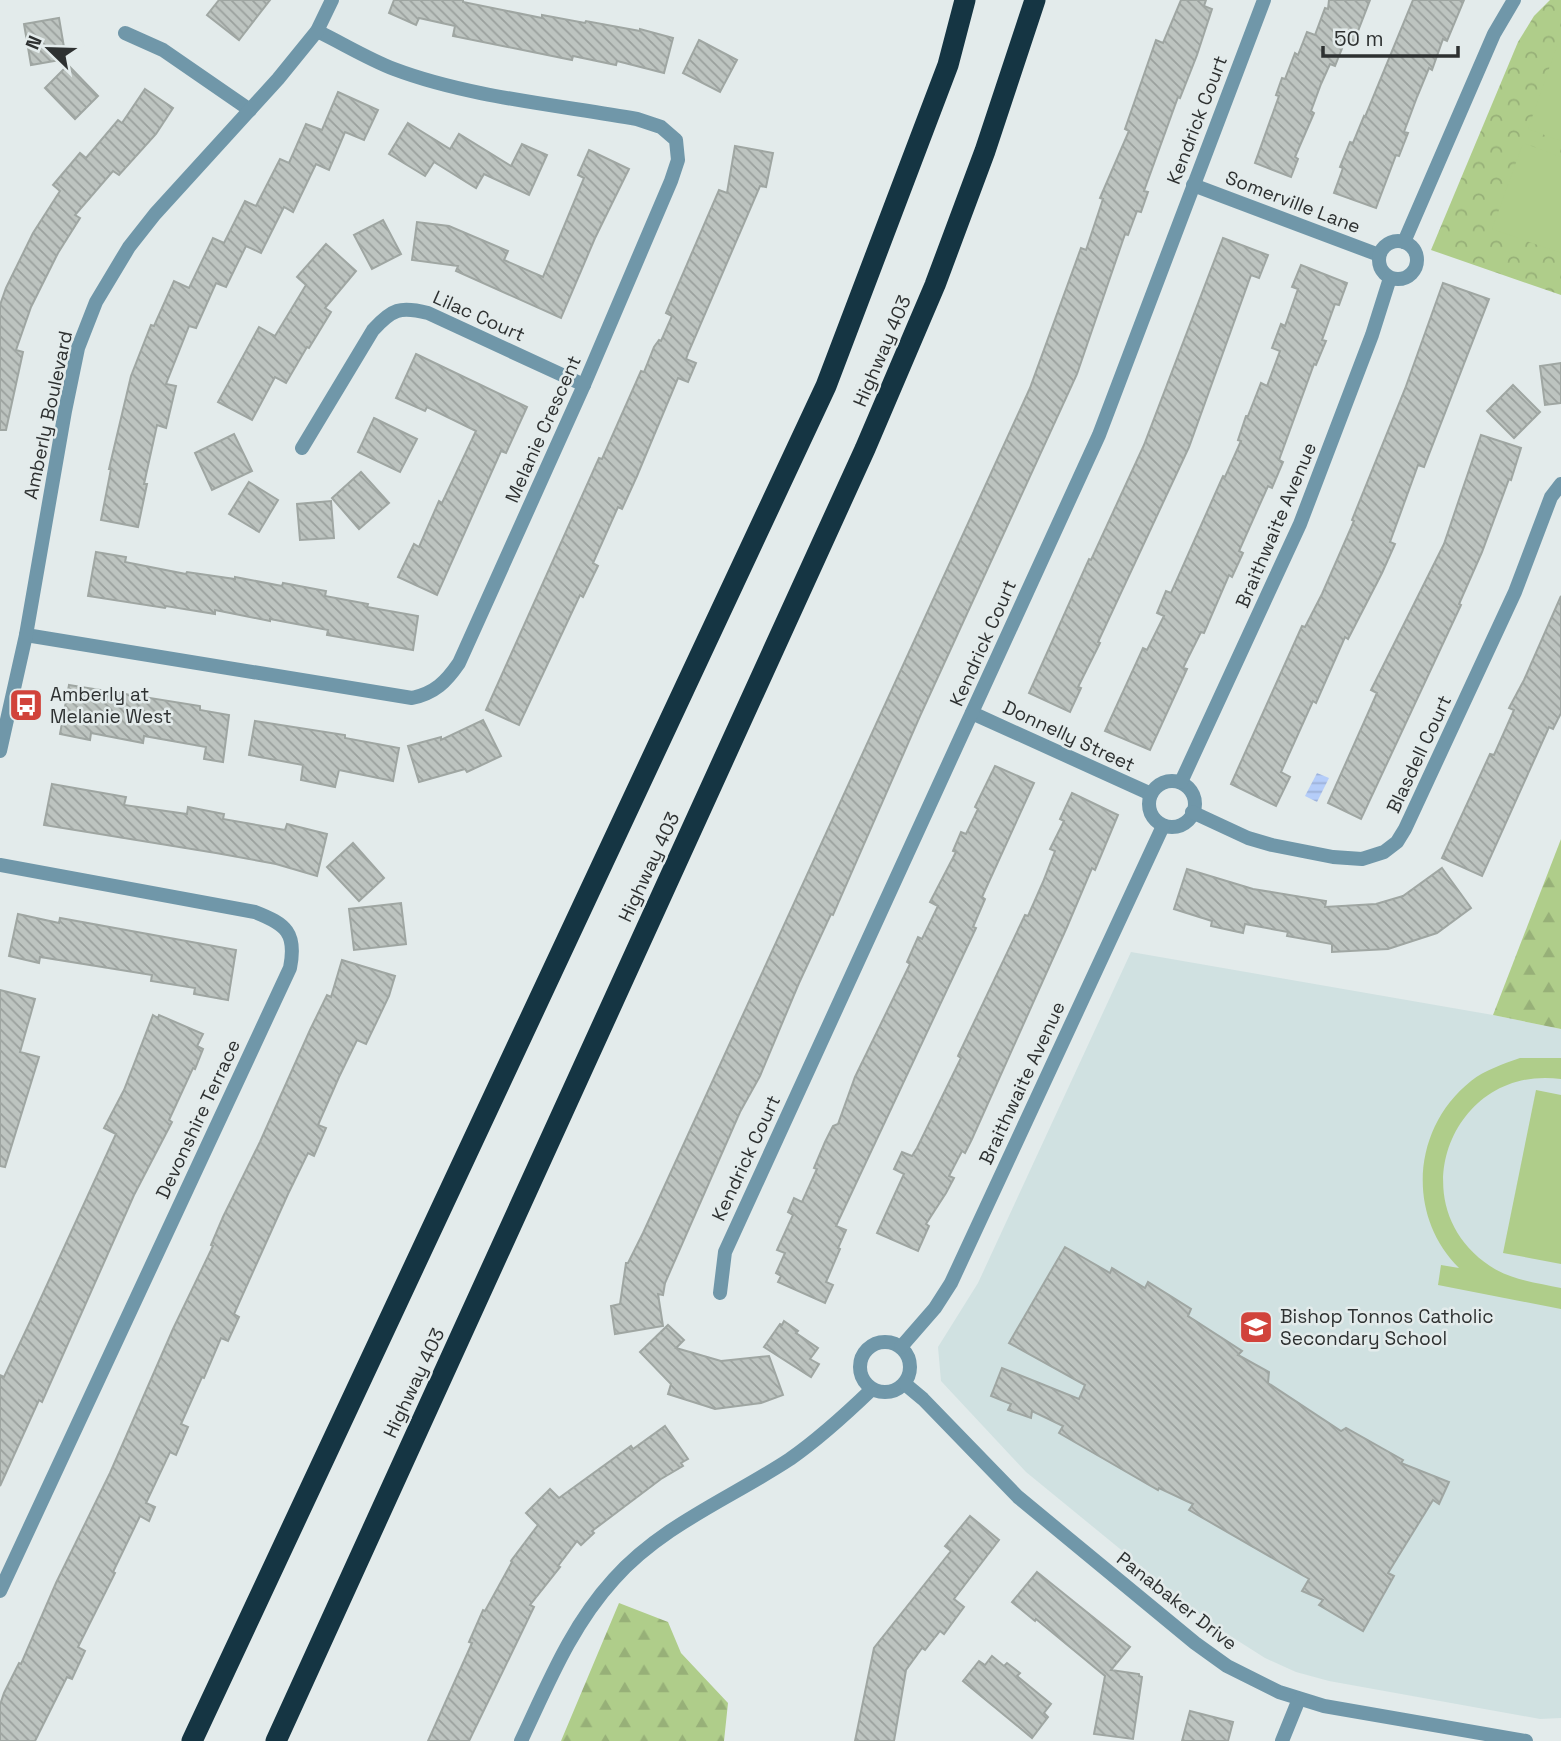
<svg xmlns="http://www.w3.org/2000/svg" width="1561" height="1741" font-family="'Space Grotesk',sans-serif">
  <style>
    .built { fill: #d0e1e1 }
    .forest { fill: url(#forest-firs) }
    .park { fill: url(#park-crowns) }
    .pitch { fill: #afcd8a }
    .water { fill: url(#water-rules) }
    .building { fill: url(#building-back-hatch); stroke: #9fa6a2; stroke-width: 2 }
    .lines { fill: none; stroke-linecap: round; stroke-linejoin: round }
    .minor { stroke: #7097a9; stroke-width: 14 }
    .motorway { stroke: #153543; stroke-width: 21 }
    .labels { text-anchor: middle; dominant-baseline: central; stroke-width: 5; stroke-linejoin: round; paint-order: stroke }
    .street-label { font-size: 19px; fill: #2e3131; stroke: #e3ebeb }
    .poi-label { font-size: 19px; fill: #2e3131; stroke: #e3ebeb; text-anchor: start }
  </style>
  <defs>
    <pattern id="forest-firs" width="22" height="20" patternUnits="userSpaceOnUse" patternTransform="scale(1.75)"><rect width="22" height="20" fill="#afcd8a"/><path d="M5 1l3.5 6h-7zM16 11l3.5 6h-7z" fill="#97b078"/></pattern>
    <pattern id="park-crowns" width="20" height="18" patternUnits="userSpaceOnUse" patternTransform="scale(1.75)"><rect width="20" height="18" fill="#afcd8a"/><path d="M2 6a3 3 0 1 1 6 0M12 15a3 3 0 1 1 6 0" fill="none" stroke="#97b078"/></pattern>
    <pattern id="water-rules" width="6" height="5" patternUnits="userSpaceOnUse" patternTransform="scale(1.75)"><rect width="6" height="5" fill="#b5cdf9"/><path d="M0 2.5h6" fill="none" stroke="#9cb0d6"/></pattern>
    <pattern id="building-back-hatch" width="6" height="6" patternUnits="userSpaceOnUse" patternTransform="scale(1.75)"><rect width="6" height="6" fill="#bdc4c0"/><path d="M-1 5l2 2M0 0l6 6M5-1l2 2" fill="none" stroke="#9aa09d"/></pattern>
  </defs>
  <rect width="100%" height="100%" fill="#e3ebeb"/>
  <path class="built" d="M1131 952 1493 1015 1561 1029V1718L1540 1719 1329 1681 1296 1672 1265 1658 1213 1625 1026 1472 941 1381 938 1347 978 1283Z"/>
  <g class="forest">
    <path d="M1561 839V1029L1493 1015Z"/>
    <path d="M619 1603 668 1622 681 1653 728 1703 724 1741H561Z"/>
  </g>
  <path class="park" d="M1550 0H1561V295L1431 250 1518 42 1534 16Z"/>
  <g class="pitch">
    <path d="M1558 43 1561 44V141L1528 129Z"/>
    <path d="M1523 143 1561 157V253L1492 229Z"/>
    <path d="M1520 1058H1561V1079C1452 1064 1398 1205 1490 1266 1511 1280 1537 1283 1561 1288V1309L1438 1285 1441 1265 1459 1268C1406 1215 1412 1128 1471 1081 1485 1070 1503 1064 1520 1058Z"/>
    <path d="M1536 1090 1561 1095V1264L1503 1253Z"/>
  </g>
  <path class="water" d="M1317 773 1329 778 1317 802 1305 796Z"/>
  <g class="building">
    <path d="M219 0H270L239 40 207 15Z"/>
    <path d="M394 0H463V2L542 18V15L585 23 586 21 640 31V29L673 38 664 73 617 61 616 65 573 56 572 60 453 36 455 26 419 18 416 25 389 13Z"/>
    <path d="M1181 0H1206L1204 6 1212 9 1197 55 1180 98 1178 97 1144 191 1148 192 1141 212 1137 211 1128 235 1125 234 1077 374 920 716 833 915 831 914 799 983 760 1076 740 1112 665 1283 663 1295 658 1294 663 1326 615 1334 611 1306 620 1304 626 1263H628L643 1233 1030 388 1081 248 1086 250 1103 199 1100 198 1129 131 1125 129 1156 40 1163 43Z"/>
    <path d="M1329 0H1370L1353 44 1345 41 1335 66 1330 64 1321 84 1311 111 1314 113 1295 157 1298 159 1291 177 1255 163 1279 96 1276 95 1282 78 1285 79 1295 53 1298 55 1307 32 1315 35 1325 8 1328 9Z"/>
    <path d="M1413 0H1464L1447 41 1443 39 1432 70 1429 68 1417 97 1404 132 1408 133 1399 156 1396 155 1376 208 1334 193 1343 168 1340 167 1350 142 1353 143 1364 116 1365 117Z"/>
    <path d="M59 18 66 59 31 65 24 24Z"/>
    <path d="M699 40 737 60 720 92 683 73Z"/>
    <path d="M68 65 98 96 75 119 45 88Z"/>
    <path d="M145 89 173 108 156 134 119 175 113 171 75 215 80 218 58 253 31 307 16 350 23 352 6 430H0V305L6 288 33 233 60 191 53 185 80 153 86 158 118 120 122 123Z"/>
    <path d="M338 92 378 110 364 140 345 132 329 170 316 164 293 212 284 207 261 253 246 246 226 287 216 283 196 328 189 326 166 384 176 386 166 428 157 425 144 484H147L138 527 101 520 111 469H109L131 376 151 325 154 326 174 281 189 288 213 238 224 243 245 201 256 206 280 159 289 163 306 124 322 130Z"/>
    <path d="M408 123 450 149 459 134 511 166 522 144 547 155 529 195 484 174 476 188 434 162 425 176 389 154Z"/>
    <path d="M735 146 773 153 766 187 760 186 689 351 686 359 696 363 688 382 678 378 637 476 622 509 618 507 593 563 598 566 583 597 580 595 519 725 486 710 599 458 602 459 641 371 644 372 654 347 659 340 661 341 672 316 666 313 719 190 727 193Z"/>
    <path d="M589 150 629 169 595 238 561 318 456 271 458 266 412 260 417 222 449 226 508 251 504 260 543 277 584 178 578 175Z"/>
    <path d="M383 220 401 254 372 269 354 235Z"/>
    <path d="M1223 238 1268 255 1259 278 1251 275 1189 447 1098 642 1100 643 1078 687 1081 688 1070 712 1029 693 1089 559 1091 560 1144 445Z"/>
    <path d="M326 244 356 271 325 308 331 312 309 348 307 347 286 383 275 377 252 420 218 402 259 327 275 336 306 285 297 277Z"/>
    <path d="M1301 265 1347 283 1339 305 1335 304 1322 340 1326 341 1316 365 1314 364 1279 460 1283 462 1272 488 1268 486 1239 551 1243 553 1232 577 1229 575 1204 633 1201 632 1183 668 1187 669 1150 750 1105 731 1143 648 1147 650 1164 616 1157 613 1166 591 1171 593 1223 476 1225 477 1241 441 1238 440 1246 416H1248L1261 383 1267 386 1280 351 1272 348 1281 324 1285 326 1298 289 1292 287Z"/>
    <path d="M1443 283 1489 299 1424 467 1418 465 1390 542 1395 544 1382 573 1348 639 1345 637 1316 703 1313 701 1281 772 1290 777 1276 806 1231 784 1302 626 1305 627 1322 594 1354 521 1352 520 1405 389Z"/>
    <path d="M416 354 527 407 506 453 501 451 437 595 398 577 414 544 419 547 439 501 442 503 476 431 427 407 425 411 396 398Z"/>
    <path d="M1561 363V403L1545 405 1540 366Z"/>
    <path d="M1513 385 1540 412 1514 438 1487 411Z"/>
    <path d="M374 418 417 439 400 472 358 452Z"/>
    <path d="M234 434 252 471 212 490 195 453Z"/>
    <path d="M1481 435 1521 448 1511 480 1509 479 1482 552 1459 604 1461 605 1361 819 1328 803 1377 693 1371 690 1444 544Z"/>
    <path d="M361 472 389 503 359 529 332 498Z"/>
    <path d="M249 482 278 500 259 532 229 514Z"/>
    <path d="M331 501 334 538 300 540 297 504Z"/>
    <path d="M96 552 126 557 125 562 186 574 187 572 235 579V577L282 586 283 583 326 591 325 596 368 604 367 607 418 616 413 650 327 635 328 630 270 619V621L215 610V614L166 606 165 608 88 596Z"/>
    <path d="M1561 596V713L1553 729 1549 727 1482 876 1442 858 1490 754 1494 755 1514 710 1509 708 1524 680Z"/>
    <path d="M69 685 200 706V710L229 715 223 762 204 759 206 747 144 736 143 743 91 733 90 740 60 734Z"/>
    <path d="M483 720 501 756 467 772 465 769 419 782 408 746 441 737V740Z"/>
    <path d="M255 721 345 735V738L399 748 393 781 339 770 335 787 301 780 303 765 249 755Z"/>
    <path d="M995 766 1034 783 982 897 985 899 973 927 976 928 836 1226 846 1230 838 1248 840 1249 826 1282 833 1285 825 1303 778 1282 781 1276 776 1273 785 1253 777 1250 793 1215 788 1212 794 1198 802 1202 817 1169 814 1168 825 1142 833 1126 838 1124 855 1077 910 964 907 962 918 937 922 939 938 906 930 902 956 852 953 851 961 832 966 834 978 809 975 807Z"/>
    <path d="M52 784 126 797 124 805 187 814 188 807 224 814 223 819 285 830 287 824 327 834 317 876 276 864 216 853 44 825Z"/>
    <path d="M1072 793 1118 815 1095 870 1092 868 1067 927 972 1139 965 1153 962 1151 949 1176 954 1178 946 1193 926 1224 929 1226 918 1251 877 1233 904 1174 894 1169 902 1152 912 1156 917 1148 961 1058 958 1056 1025 915 1028 916 1043 882 1055 851 1050 849 1064 821 1060 819Z"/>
    <path d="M353 843 384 878 359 901 327 867Z"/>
    <path d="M1442 868 1471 908 1437 933 1388 949 1332 952V944L1287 936 1288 932 1245 924 1243 933 1211 926 1212 921 1174 909 1187 869 1253 889 1326 901 1325 907 1376 904 1403 896Z"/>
    <path d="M401 903 406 944 354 950 349 909Z"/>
    <path d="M18 914 59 923 60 918 236 950 228 1000 194 994 195 988 151 981 152 975 40 957 39 963 9 956Z"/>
    <path d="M342 960 395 976 389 996 366 1044 357 1040 339 1077 318 1125 326 1128 314 1156 308 1153 288 1194 234 1314 239 1317 228 1341 221 1338 204 1378 202 1377 181 1424 188 1427 176 1455 170 1452 146 1503 155 1507 149 1521 140 1516 113 1572 115 1573 78 1647 85 1651 72 1679 67 1677 35 1741H0V1705L4 1693 19 1663 21 1664 56 1583 110 1473 173 1329 213 1246 211 1245 223 1217 260 1142 310 1030 327 995 331 997Z"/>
    <path d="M0 990 35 999 20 1052 39 1057 5 1167 0 1166Z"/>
    <path d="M153 1015 158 1018 159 1015 203 1034 197 1046 203 1049 195 1069 193 1068 169 1120 172 1122 134 1195 42 1402 39 1400 0 1486V1375L4 1377 29 1324 116 1134 104 1128 124 1090Z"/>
    <path d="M1065 1247 1110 1273 1112 1268 1145 1288 1148 1282 1191 1309 1188 1316 1242 1351 1238 1355 1269 1372 1268 1383 1341 1431 1346 1428 1403 1460 1401 1463 1449 1482 1439 1504 1433 1500 1388 1573 1394 1576 1363 1631 1319 1605 1323 1600 1302 1591 1309 1579 1189 1510 1193 1504 1159 1488 1158 1490 1059 1433 1063 1426 1032 1411 1031 1418 1008 1410 1011 1404 991 1396 1002 1368 1079 1399 1085 1385 1009 1343Z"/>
    <path d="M784 1321 798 1331 796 1333 818 1348 810 1359 819 1364 811 1377 764 1347 780 1324 782 1325Z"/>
    <path d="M668 1325 684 1340 676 1348 721 1361 769 1356 783 1395 761 1403 715 1409 668 1394 671 1384 640 1352Z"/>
    <path d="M665 1426 688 1459 681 1463 683 1466 661 1479 592 1531 594 1533 581 1545 577 1541 558 1566 560 1567 530 1605 534 1607 469 1741H428L472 1643 469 1642 483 1610 485 1611 512 1562 511 1561 538 1525 526 1513 550 1489 559 1498 631 1446 633 1449Z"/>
    <path d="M970 1516 999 1540 954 1599 964 1607 944 1634 940 1631 925 1650 922 1648 906 1670 894 1741H855L874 1648 951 1551 945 1546Z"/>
    <path d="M1037 1572 1130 1647 1111 1670 1139 1674V1676L1142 1677 1133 1739 1094 1734 1105 1676 1036 1619 1035 1621 1012 1602Z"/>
    <path d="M992 1656 1004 1666 1007 1663 1020 1673 1017 1676 1051 1704 1044 1713 1048 1717 1032 1738 963 1681 979 1661 985 1665Z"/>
    <path d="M1190 1711 1233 1722 1228 1741H1182Z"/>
  </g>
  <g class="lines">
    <g class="minor">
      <path d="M125 33 163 50 250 110"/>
      <path d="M1193 185 1379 255"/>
      <circle cx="1398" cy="260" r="19"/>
      <path d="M1404 242 1494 34 1514 0"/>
      <path d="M302 448 373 330C392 309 400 306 428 313L584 385"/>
      <path d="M26 635 412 698C435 693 446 682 459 663L584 385 671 181 678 160 676 140 661 127 637 119C558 105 468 97 394 69 368 59 342 43 317 31"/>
      <path d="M972 713 1151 794"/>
      <path d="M0 751 26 635 65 411 78 348 96 302 129 247 155 214 278 79 317 31 332 0"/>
      <circle cx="1172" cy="804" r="23"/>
      <path d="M1181 782 1300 524 1372 335 1390 278"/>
      <path d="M1192 812 1248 838 1272 845 1333 857 1362 859 1384 852 1397 842 1405 829 1515 592 1551 497 1561 484"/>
      <path d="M0 865 255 912C286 924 297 933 290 968L0 1591"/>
      <path d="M720 1293 725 1252 1099 435 1264 0"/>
      <circle cx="885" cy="1367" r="25"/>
      <path d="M901 1347 935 1308 951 1283 1163 826"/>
      <path d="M905 1384 923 1399 1018 1497 1195 1643 1227 1666 1279 1692 1324 1706 1526 1741"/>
      <path d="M521 1741C548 1684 571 1626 614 1579 662 1525 731 1498 790 1459 820 1438 845 1415 871 1390"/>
      <path d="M1282 1741 1299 1699"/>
    </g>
    <g class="motorway">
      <path d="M192 1741 826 386 948 65 965 0"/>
      <path d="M276 1741 865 449 935 285 985 151 1035 0"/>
    </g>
  </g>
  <defs>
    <g id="bus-square" transform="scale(1.75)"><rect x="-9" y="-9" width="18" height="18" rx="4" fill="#d1433b" stroke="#e3ebeb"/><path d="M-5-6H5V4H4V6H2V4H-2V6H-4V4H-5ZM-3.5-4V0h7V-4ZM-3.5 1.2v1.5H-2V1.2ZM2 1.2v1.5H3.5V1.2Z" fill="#fff"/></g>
    <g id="school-square" transform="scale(1.75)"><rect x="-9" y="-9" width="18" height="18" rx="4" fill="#d1433b" stroke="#e3ebeb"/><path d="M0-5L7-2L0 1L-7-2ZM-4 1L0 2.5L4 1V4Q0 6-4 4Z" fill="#fff"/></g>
  </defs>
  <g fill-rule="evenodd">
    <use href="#bus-square" x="26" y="705"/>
    <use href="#school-square" x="1256" y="1327"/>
  </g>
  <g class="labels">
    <g class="street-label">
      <text transform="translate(1197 120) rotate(-69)">Kendrick Court</text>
      <text transform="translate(1293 202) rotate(21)">Somerville Lane</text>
      <text transform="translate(479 316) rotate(24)">Lilac Court</text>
      <text transform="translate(882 351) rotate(-67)">Highway 403</text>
      <text transform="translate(48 415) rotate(-78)">Amberly Boulevard</text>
      <text transform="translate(543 429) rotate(-66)">Melanie Crescent</text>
      <text transform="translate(1276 525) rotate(-67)">Braithwaite Avenue</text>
      <text transform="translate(983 643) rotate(-66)">Kendrick Court</text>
      <text transform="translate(1069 736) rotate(25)">Donnelly Street</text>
      <text transform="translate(1419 754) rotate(-65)">Blasdell Court</text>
      <text transform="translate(649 867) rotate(-65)">Highway 403</text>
      <text transform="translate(1022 1083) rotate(-65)">Braithwaite Avenue</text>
      <text transform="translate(198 1119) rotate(-65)">Devonshire Terrace</text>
      <text transform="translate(746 1158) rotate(-65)">Kendrick Court</text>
      <text transform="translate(414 1383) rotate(-65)">Highway 403</text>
      <text transform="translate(1177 1601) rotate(38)">Panabaker Drive</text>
    </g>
    <g class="poi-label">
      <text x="50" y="694">Amberly at<tspan x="50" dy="22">Melanie West</tspan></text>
      <text x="1280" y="1316">Bishop Tonnos Catholic<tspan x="1280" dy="22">Secondary School</tspan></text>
    </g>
  </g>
  <g transform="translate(49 49) rotate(293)" stroke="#e3ebeb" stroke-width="5" paint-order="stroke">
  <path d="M0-5L12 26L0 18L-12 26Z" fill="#2e3131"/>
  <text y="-10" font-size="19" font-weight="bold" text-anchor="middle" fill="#2e3131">N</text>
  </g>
  <path d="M1323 46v10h135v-10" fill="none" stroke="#2e3131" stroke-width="3.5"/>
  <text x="1334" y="46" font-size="21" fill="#2e3131" stroke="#e3ebeb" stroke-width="5" paint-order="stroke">50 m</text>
</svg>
